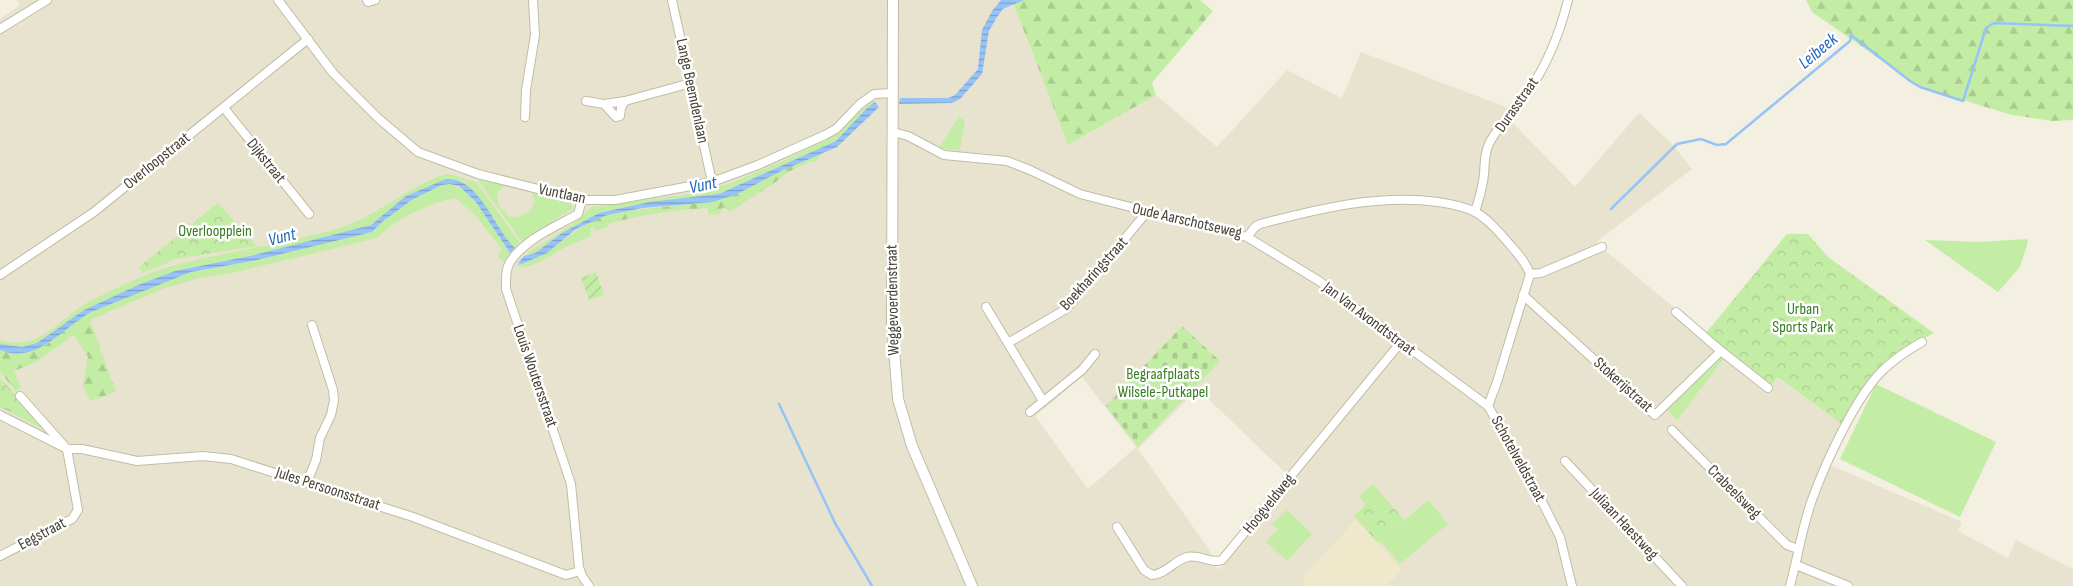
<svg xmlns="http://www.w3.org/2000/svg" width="2073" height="586" font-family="'Sofia Sans Condensed',sans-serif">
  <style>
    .residential { fill: #e8e3cf; fill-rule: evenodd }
    .education { fill: #eee9ca }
    .grass { fill: #c3eda5 }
    .forest { fill: url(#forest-firs) }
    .cemetery { fill: url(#cemetery-stones) }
    .park { fill: url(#park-crowns) }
    .garden { fill: url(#garden-furrows) }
    .water { fill: url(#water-rules) }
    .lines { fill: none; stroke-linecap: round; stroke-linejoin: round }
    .stream { stroke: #96c3f8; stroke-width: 2.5 }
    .minor-casing { stroke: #c2bca6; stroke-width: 10 }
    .tertiary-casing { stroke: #c2bca6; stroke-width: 12 }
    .minor { stroke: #fff; stroke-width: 8 }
    .tertiary { stroke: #fff; stroke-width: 10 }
    .labels { text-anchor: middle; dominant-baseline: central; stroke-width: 5; stroke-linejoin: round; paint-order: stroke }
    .street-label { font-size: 16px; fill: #454032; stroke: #fff }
    .park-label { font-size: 16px; fill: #377d1f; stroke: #fff }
    .water-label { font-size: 18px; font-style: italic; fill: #2066bc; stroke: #fff }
  </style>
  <defs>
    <pattern id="forest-firs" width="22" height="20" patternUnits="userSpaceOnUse" patternTransform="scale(1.25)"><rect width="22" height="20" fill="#c3eda5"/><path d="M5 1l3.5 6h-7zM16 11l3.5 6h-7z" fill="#a9cc8e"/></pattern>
    <pattern id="cemetery-stones" width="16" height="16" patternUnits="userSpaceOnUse" patternTransform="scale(1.25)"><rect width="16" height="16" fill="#c3eda5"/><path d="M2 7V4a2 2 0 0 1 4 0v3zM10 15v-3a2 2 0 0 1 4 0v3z" fill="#a9cc8e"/></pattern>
    <pattern id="park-crowns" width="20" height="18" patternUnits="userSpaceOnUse" patternTransform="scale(1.25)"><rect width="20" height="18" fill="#c3eda5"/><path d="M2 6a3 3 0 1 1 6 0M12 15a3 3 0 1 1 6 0" fill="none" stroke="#a9cc8e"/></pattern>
    <pattern id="garden-furrows" width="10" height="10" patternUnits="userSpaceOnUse" patternTransform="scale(1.25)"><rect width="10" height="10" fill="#c3eda5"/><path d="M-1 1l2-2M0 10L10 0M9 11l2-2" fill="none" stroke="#a9cc8e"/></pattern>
    <pattern id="water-rules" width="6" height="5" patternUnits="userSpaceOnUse" patternTransform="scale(1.25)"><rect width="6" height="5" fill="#96c3f8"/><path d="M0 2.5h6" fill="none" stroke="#7ca0c9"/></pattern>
  </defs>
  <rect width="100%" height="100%" fill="#f3f0e2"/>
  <path class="residential" d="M17 0H1012L1068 145 1156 95 1217 147 1287 70 1342 98 1361 52 1511 109 1517 114 1512 122 1575 187 1639 113 1671 143 1692 169 1597 241 1607 252 1676 309 1767 390 1776 377 1843 425 1825 457 1830 465 1962 522 1958 531 2008 558 2016 540 2073 569V586H0V19L20 5ZM1082 377 1136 447 1088 489 1035 416ZM1198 389 1295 482 1218 570 1210 551 1138 449Z"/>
  <path class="education" d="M1356 519 1402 570 1386 586H1304L1303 577Z"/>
  <g class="grass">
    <path d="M874 100 875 102 867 108 836 141 719 194 649 202 599 213 562 233 535 253 531 255 527 253 577 221 592 207 697 193 731 183 790 158 839 133 866 105Z"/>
    <path d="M959 117 965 121 960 150H950L939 147Z"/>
    <path d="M446 174 453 175 477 183 520 243 515 248 510 244 476 194 464 182 455 179 444 181 406 196 371 225 250 256 175 271 138 285 84 310 37 343 22 347 0 344V340C8 342 18 344 26 342 46 339 72 310 92 300 121 286 152 270 183 263 236 250 290 243 342 227 379 215 408 186 446 174Z"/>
    <path d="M477 179 505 185 497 193 499 206 510 217C523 217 531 214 535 201L532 193 571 203 573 208 522 242Z"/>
    <path d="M450 184C480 191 492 231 510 253L503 262 497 255 502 250 476 216 456 198C428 203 398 218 377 238L241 271 196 279 165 288 106 313 108 303 191 272 257 260 372 232C377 228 379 224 383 220 402 204 426 188 450 184Z"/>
    <path d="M587 224 591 229V236C583 240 574 243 566 247 552 253 531 272 516 265L518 263C532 267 571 232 587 224Z"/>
    <path d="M2026 239 2028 242 2020 267 1998 292 1925 240 1979 242Z"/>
    <path d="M1719 358H1724L1677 420 1665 408Z"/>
    <path d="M1876 384 1996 442 1960 517 1840 459Z"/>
    <path d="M1373 484 1393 507 1378 519 1359 496Z"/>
    <path d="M1428 500 1448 524 1400 564 1380 541Z"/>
    <path d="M1287 510 1312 534 1287 561 1266 542 1278 529 1272 524Z"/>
  </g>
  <g class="forest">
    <path d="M1012 0H1200L1213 11 1152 83 1156 95 1068 145Z"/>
    <path d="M1806 0H2073V120L2052 121 2012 115 1920 87 1812 12Z"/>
    <path d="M822 153 815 163 811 161 788 172 777 181 730 212 723 207 719 214 709 215 707 208C670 211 643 214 608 224L609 227 595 231 594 228H588L587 224 607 215 624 211 693 204 737 194 781 171Z"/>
    <path d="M108 303 106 313 90 320 116 392 90 401 83 385 88 357 74 335 36 362 14 371 21 387 16 391 0 372V350L4 352 46 345 77 319Z"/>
  </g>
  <path class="cemetery" d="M1182 326 1220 361 1138 447 1106 406Z"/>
  <g class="park">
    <path d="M218 203 257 246 175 259 143 273 139 267Z"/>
    <path d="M1787 234H1808L1828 257 1934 333 1909 347 1848 412 1843 425 1777 377 1771 386 1706 333Z"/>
    <path d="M0 378 52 434 0 407Z"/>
    <path d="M1366 504 1378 519 1393 507 1404 520 1378 543 1354 516Z"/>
  </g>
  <path class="garden" d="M596 272 604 295 589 300 581 278Z"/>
  <g class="water">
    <path d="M1001 0H1024L1003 9 997 17 989 31 982 74 960 99 952 103 899 104 900 98H948L955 95 978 69 982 30 992 11Z"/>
    <path d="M875 102 879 107 837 147 781 171 737 194 713 202 643 208 607 215 576 229 547 253 522 264 518 263 524 256 535 253 562 233 599 213 649 202 719 194 836 141 867 108Z"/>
    <path d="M446 179C479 176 494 229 515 248L510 253 476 202 459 186 450 184 442 185 413 199 382 222 372 232 257 260 191 272 91 312C62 328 37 365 0 350V344L22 347 37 343 84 310 138 285 175 271 250 256 371 225 406 196Z"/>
  </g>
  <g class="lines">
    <g class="stream">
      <path d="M1611 209 1677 144 1701 139 1717 145 1726 144 1850 41 1851 35 1910 81 1920 87 1963 101 1986 28 1994 23 2073 26"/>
      <path d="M779 404 835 523 872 586"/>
    </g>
    <g class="minor-casing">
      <g id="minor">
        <path d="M278 0 333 73 378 118 418 152 478 174 582 200H615L712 182 758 165 825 135 836 129 860 104 874 94 893 93"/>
        <path d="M367 0 368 2 375 0"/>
        <path d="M672 0 712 182"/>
        <path d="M0 29 47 0"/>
        <path d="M586 101 604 104 616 117 620 116 621 108 625 101 691 83"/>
        <path d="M604 104 625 101"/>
        <path d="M224 108 309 214"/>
        <path d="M525 117 526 90 535 35 533 0"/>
        <path d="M893 132 908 136 944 155 1007 161 1030 170 1080 194 1247 237 1255 227 1260 224C1318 209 1377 194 1438 202 1450 204 1464 206 1475 212 1487 218 1497 230 1506 240 1515 251 1525 260 1530 274"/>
        <path d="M582 200 578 214C555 227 525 239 510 262 505 270 506 280 506 289L571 484 579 567 582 576 589 586"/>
        <path d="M1475 212C1479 199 1483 187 1484 174 1485 163 1484 154 1489 144 1498 125 1516 109 1528 92 1547 65 1560 32 1568 0"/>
        <path d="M1247 237 1319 281 1488 406 1532 482 1560 537 1572 586"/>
        <path d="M1530 274 1541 273 1602 247"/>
        <path d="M0 275 94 212 308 39"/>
        <path d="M1523 295 1655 415 1721 351 1768 388"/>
        <path d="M986 307 1043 401"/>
        <path d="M1676 312 1721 351"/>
        <path d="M1008 343 1066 309 1147 212"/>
        <path d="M1488 406 1497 382 1530 274"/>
        <path d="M1030 412 1082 370 1095 354"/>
        <path d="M0 415 67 449H82L137 461 203 456 231 459 413 517 566 575 580 571"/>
        <path d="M1672 430 1787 545 1798 549"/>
        <path d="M1565 461 1682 586"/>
        <path d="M307 482 316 460 320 438 331 415 334 400 333 390 312 325"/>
        <path d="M1117 527 1144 570 1152 575C1166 574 1175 560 1187 557 1199 554 1211 564 1222 560L1401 342"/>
        <path d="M0 556 72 519 78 510 67 449 20 396"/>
        <path d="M1796 565 1848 586"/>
        <path d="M1790 586C1798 557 1802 526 1813 497 1826 462 1855 398 1882 371 1894 359 1908 350 1922 342"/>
      </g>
    </g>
    <g class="tertiary-casing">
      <path id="tertiary" d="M893 0 892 324 898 399 912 446 972 586"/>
    </g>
    <use href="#minor" class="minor"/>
    <use href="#tertiary" class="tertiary"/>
  </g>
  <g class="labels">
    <g class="street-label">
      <text transform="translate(692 91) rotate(78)">Lange Beemdenlaan</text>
      <text transform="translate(1517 105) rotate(-55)">Durasstraat</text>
      <text transform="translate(157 161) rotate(-39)">Overloopstraat</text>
      <text transform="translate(266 161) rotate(51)">Dijkstraat</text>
      <text transform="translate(562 194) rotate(12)">Vuntlaan</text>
      <text transform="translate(1187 221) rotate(13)">Oude Aarschotseweg</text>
      <text transform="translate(1094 274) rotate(-48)">Boekharingstraat</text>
      <text transform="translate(893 300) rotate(-91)">Weggevoerdenstraat</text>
      <text transform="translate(1369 319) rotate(37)">Jan Van Avondtstraat</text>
      <text transform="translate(535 376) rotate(71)">Louis Woutersstraat</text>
      <text transform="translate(1623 385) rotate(42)">Stokerijstraat</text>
      <text transform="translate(1518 459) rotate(61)">Schotelveldstraat</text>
      <text transform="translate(328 489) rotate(18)">Jules Persoonsstraat</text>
      <text transform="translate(1734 492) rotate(45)">Crabeelsweg</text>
      <text transform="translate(1269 504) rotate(-51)">Hoogveldweg</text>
      <text transform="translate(1624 524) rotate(47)">Juliaan Haestweg</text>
      <text transform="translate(42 534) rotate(-28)">Eegstraat</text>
    </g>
    <g class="park-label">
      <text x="215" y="231">Overloopplein</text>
      <text x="1803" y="309">Urban<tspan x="1803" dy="18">Sports Park</tspan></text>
      <text x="1163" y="374">Begraafplaats<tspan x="1163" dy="18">Wilsele-Putkapel</tspan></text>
    </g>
    <g class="water-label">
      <text transform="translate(1818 51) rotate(-40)">Leibeek</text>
      <text transform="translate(703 185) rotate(-12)">Vunt</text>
      <text transform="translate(282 237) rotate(-14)">Vunt</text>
    </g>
  </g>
</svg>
